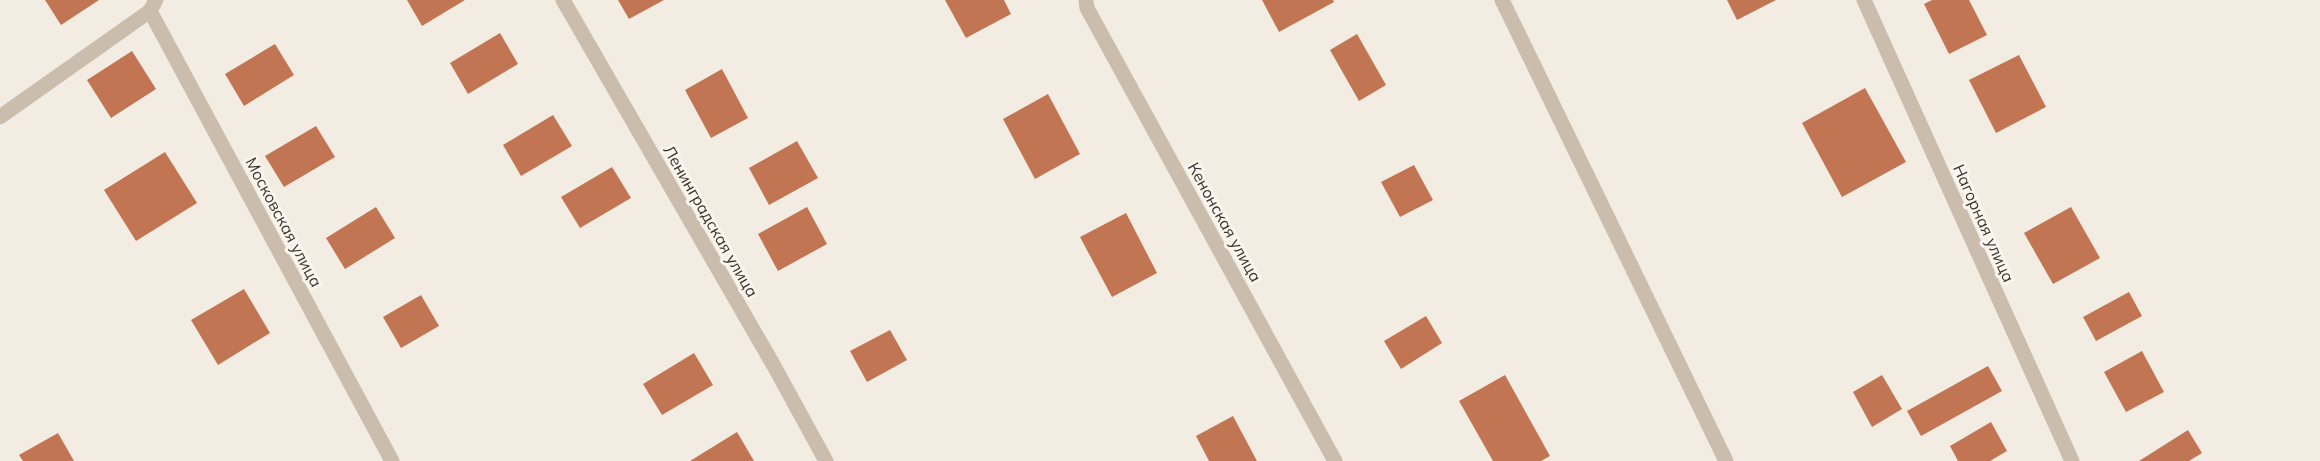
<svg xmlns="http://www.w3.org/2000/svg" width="2320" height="461" font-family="Mulish,sans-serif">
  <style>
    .building { fill: #c17552 }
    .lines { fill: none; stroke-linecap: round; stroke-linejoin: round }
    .street { stroke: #cbbdad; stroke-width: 15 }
    .labels { text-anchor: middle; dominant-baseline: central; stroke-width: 6; stroke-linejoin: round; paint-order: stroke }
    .street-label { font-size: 16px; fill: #3a312c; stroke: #faf5ee }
  </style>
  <rect width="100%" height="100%" fill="#f3ece2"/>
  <g class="building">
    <path d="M45 0H99L61 25Z"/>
    <path d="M407 0H465L422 26Z"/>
    <path d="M618 0H664L629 19Z"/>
    <path d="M945 0H1004L1011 14 966 38Z"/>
    <path d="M1262 0H1333L1334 2 1279 32Z"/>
    <path d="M1727 0H1776L1737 20Z"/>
    <path d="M1932 0H1969L1987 35 1949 54 1924 4Z"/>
    <path d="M500 33 518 64 468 94 450 63Z"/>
    <path d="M1357 34 1386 85 1359 101 1330 50Z"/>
    <path d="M275 44 294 75 244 106 225 74Z"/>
    <path d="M132 51 156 89 111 118 87 80Z"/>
    <path d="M2019 55 2046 107 1996 133 1969 80Z"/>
    <path d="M722 69 748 118 711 138 685 90Z"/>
    <path d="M1865 88 1906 162 1842 197 1802 123Z"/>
    <path d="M1048 94 1080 154 1035 179 1003 119Z"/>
    <path d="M553 115 572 146 521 176 503 145Z"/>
    <path d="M316 126 335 157 284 187 265 156Z"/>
    <path d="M797 141 818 178 769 205 749 168Z"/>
    <path d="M165 152 197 203 136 241 104 190Z"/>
    <path d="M1414 165 1433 200 1400 217 1381 182Z"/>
    <path d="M612 167 631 198 580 228 561 197Z"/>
    <path d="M376 207 395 238 345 269 326 238Z"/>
    <path d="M807 207 827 244 778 271 758 234Z"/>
    <path d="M2071 207 2100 258 2053 284 2024 233Z"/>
    <path d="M1126 213 1157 273 1112 297 1080 237Z"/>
    <path d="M244 289 270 333 218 365 191 320Z"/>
    <path d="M2129 292 2142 316 2096 341 2083 317Z"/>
    <path d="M421 295 439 326 401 348 383 317Z"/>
    <path d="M1426 316 1442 343 1401 369 1384 341Z"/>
    <path d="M890 330 907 360 867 382 850 351Z"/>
    <path d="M2142 351 2164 392 2126 412 2104 372Z"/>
    <path d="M694 353 713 385 662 415 643 384Z"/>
    <path d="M1988 366 2002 391 1921 436 1907 411Z"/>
    <path d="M1505 375 1550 456 1541 461H1493L1459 401Z"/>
    <path d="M1882 375 1902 409 1872 427 1853 392Z"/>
    <path d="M1233 416 1257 461H1209L1196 436Z"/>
    <path d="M1991 422 2007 451 1990 461H1958L1950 446Z"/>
    <path d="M2188 430 2202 453 2189 461H2139Z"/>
    <path d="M737 432 754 461H690Z"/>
    <path d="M58 433 74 461H23L19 455Z"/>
  </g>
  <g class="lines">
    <g class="street">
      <path d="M563 0 774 366 826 461"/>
      <path d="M1086 0 1087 8 1335 461"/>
      <path d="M1502 0 1726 461"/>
      <path d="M1864 0 2072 461"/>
      <path d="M150 11 392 461"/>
      <path d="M0 117 150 11 156 0"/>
    </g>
  </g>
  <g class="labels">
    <g class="street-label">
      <text transform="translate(711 221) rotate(60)">Ленинградская улица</text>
      <text transform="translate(284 222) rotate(62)">Московская улица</text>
      <text transform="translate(1225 222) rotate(61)">Кенонская улица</text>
      <text transform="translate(1984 223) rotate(66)">Нагорная улица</text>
    </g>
  </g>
</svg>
